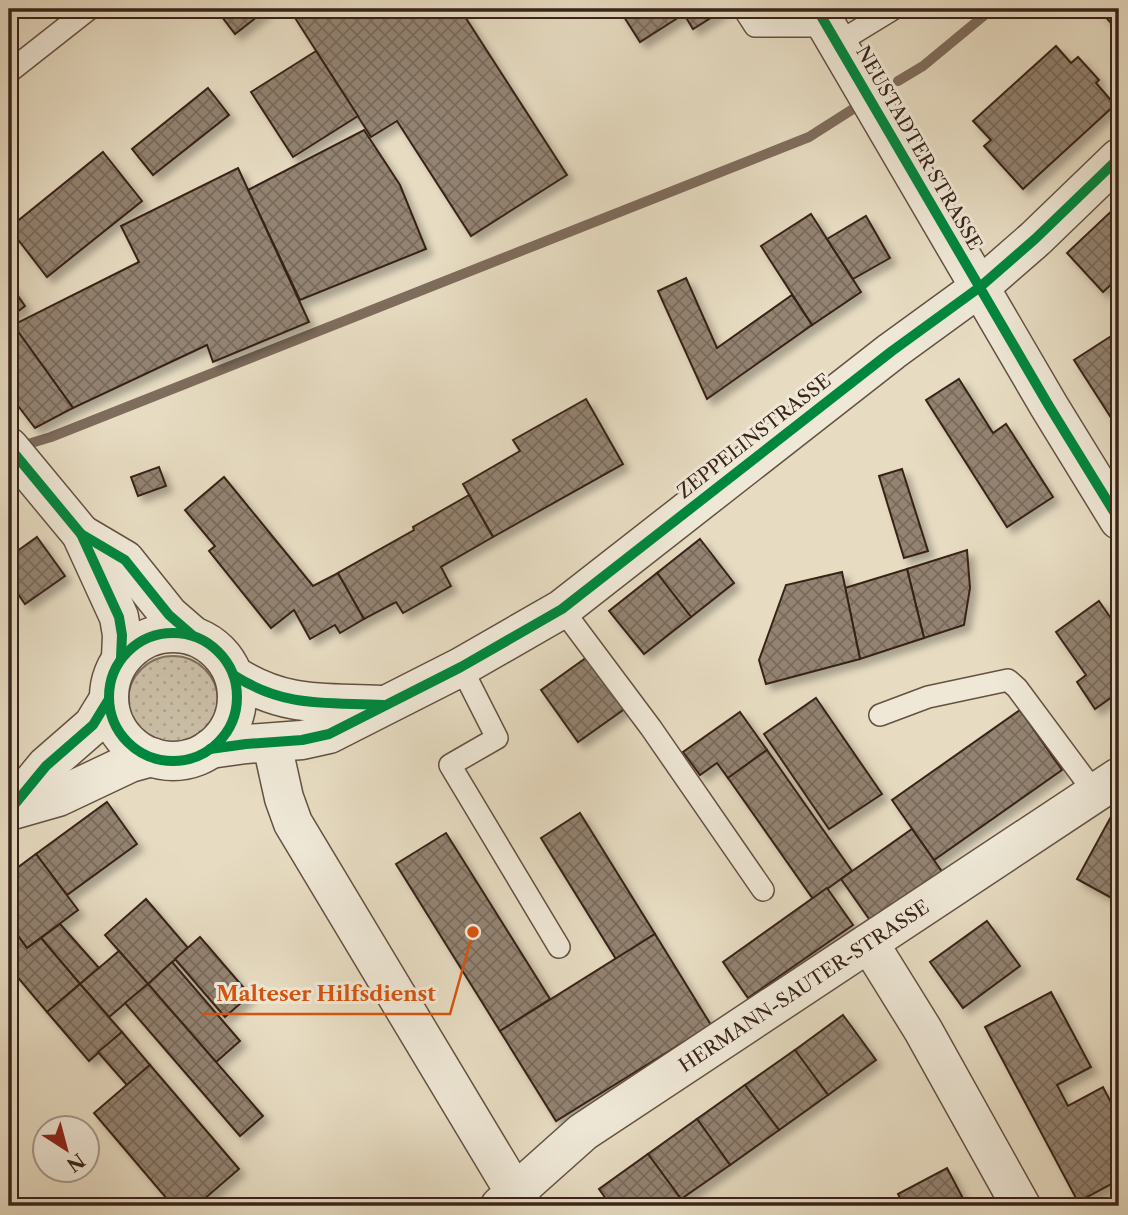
<svg xmlns="http://www.w3.org/2000/svg" width="1128" height="1215" font-family="'Libre Caslon Text',serif">
  <style>
    .grass { fill: url(#grass-dots); stroke: #81705f; stroke-width: 2 }
    .lines { fill: none; stroke-linecap: round; stroke-linejoin: round }
    .stream { stroke: #7e6c5c; stroke-width: 10 }
    .building { fill: url(#building-cross-hatch); stroke: #392319; stroke-width: 2; filter: url(#shadow) }
    .service-casing { stroke: #645143; stroke-width: 24 }
    .minor-casing { stroke: #645143; stroke-width: 41 }
    .service { stroke: #efe8d7; stroke-width: 21 }
    .minor { stroke: #efe8d7; stroke-width: 38 }
    .cycleway-casing { stroke: #efe8d7; stroke-width: 15 }
    .cycleway { stroke: #00873e; stroke-width: 10 }
    .labels { text-anchor: middle; dominant-baseline: central; stroke-width: 6; stroke-linejoin: round; paint-order: stroke }
    .street-label { font-size: 19px; fill: #392319; stroke: #efe8d7 }
    .leader { fill: none; stroke: #d6540d; stroke-width: 2.5 }
    .callout-dot { fill: #d6540d; stroke: #efe8d7; stroke-width: 2.5 }
    .callout-label { font-size: 21px; text-anchor: middle; font-weight: bold; fill: #d6540d; stroke: #efe8d7; stroke-width: 6; stroke-linejoin: round; paint-order: stroke }
  </style>
  <defs>
    <pattern id="grass-dots" width="8" height="8" patternUnits="userSpaceOnUse" patternTransform="scale(1.75)"><rect width="8" height="8" fill="#c9bda5"/><path d="M2 2h.1M6 6h.1" fill="none" stroke="#ada28d" stroke-width="1.8" stroke-linecap="round"/></pattern>
    <pattern id="building-cross-hatch" width="8" height="8" patternUnits="userSpaceOnUse" patternTransform="scale(1.75)"><rect width="8" height="8" fill="#938371"/><path d="M0 0l8 8M0 8l8-8" fill="none" stroke="#796b5c"/></pattern>
    <filter id="shadow"><feDropShadow dx="6" dy="6" stdDeviation="3.5" flood-color="#0004"/></filter>
  </defs>
  <rect width="100%" height="100%" fill="#e7dcc2"/>
  <filter id="stains"><feTurbulence type="fractalNoise" baseFrequency=".00286" numOctaves="4"/><feColorMatrix values="0 0 0 0 .2 0 0 0 0 .09 0 0 0 0 .02 0 0 0 .5 -.17"/></filter>
  <radialGradient id="worn" r=".72"><stop offset=".6" stop-color="#630" stop-opacity="0"/><stop offset="1" stop-color="#630" stop-opacity=".3"/></radialGradient>
  <circle class="grass" cx="173" cy="701" r="45"/>
  <g class="lines">
    <g class="stream">
      <path d="M898 81 923 66 992 9"/>
      <path d="M18 447 51 437 809 137 864 102"/>
    </g>
  </g>
  <g class="building">
    <path d="M216 9H267L235 34Z"/>
    <path d="M291 9H460L567 175 471 236 397 121 371 137 290 10Z"/>
    <path d="M619 9H681L684 14 640 42Z"/>
    <path d="M681 9H725L693 29Z"/>
    <path d="M1105 9H1119V32L1101 12Z"/>
    <path d="M1056 46 1071 63 1078 57 1099 80 1096 83 1115 105 1023 189 984 146 991 140 973 121Z"/>
    <path d="M316 51 358 116 293 157 251 92Z"/>
    <path d="M208 88 229 115 153 175 132 149Z"/>
    <path d="M364 130 400 185 426 249 300 300 248 190Z"/>
    <path d="M103 152 142 201 47 277 9 228Z"/>
    <path d="M238 168 309 322 213 362 207 345 73 408 13 325 139 262 121 226Z"/>
    <path d="M1119 204V277L1103 292 1067 253Z"/>
    <path d="M811 214 861 292 812 325 761 246Z"/>
    <path d="M866 216 890 258 853 279 827 239Z"/>
    <path d="M686 278 717 348 792 295 812 325 707 399 658 291Z"/>
    <path d="M9 283 25 306 9 318Z"/>
    <path d="M9 319 73 408 35 428 9 394Z"/>
    <path d="M1119 331V430L1074 360Z"/>
    <path d="M959 379 993 433 1006 424 1053 497 1007 527 926 400Z"/>
    <path d="M586 399 623 464 493 537 463 484 520 451 513 440Z"/>
    <path d="M159 467 166 486 138 496 131 477Z"/>
    <path d="M902 469 928 551 904 558 879 476Z"/>
    <path d="M224 477 313 586 338 573 364 619 340 633 335 625 310 639 294 610 271 628 209 551 215 546 185 510Z"/>
    <path d="M469 495 493 537 441 567 451 586 403 613 396 602 364 619 338 573 414 530 413 527Z"/>
    <path d="M37 537 65 576 25 604 9 581V557Z"/>
    <path d="M700 539 734 583 691 617 657 573Z"/>
    <path d="M967 550 970 588 964 625 924 638 907 569Z"/>
    <path d="M907 569 924 638 860 659 845 588Z"/>
    <path d="M842 572 860 659 766 684 759 660 786 585Z"/>
    <path d="M657 573 691 617 644 654 609 611Z"/>
    <path d="M1099 601 1119 630V692L1095 709 1077 682 1086 675 1056 632Z"/>
    <path d="M590 655 626 708 578 742 541 690Z"/>
    <path d="M816 698 882 794 829 829 764 734Z"/>
    <path d="M1020 710 1062 770 934 860 892 800Z"/>
    <path d="M740 712 767 750 728 778 717 763 700 775 683 752Z"/>
    <path d="M767 750 852 871 813 899 728 778Z"/>
    <path d="M107 802 137 844 67 895 36 854Z"/>
    <path d="M1119 802V902L1077 879Z"/>
    <path d="M580 813 655 934 616 959 541 838Z"/>
    <path d="M912 829 943 873 872 923 841 879Z"/>
    <path d="M446 833 550 999 500 1031 396 864Z"/>
    <path d="M36 854 78 910 27 948 9 923V874Z"/>
    <path d="M827 888 853 925 748 998 723 962Z"/>
    <path d="M146 899 188 948 148 984 105 935Z"/>
    <path d="M987 921 1020 966 963 1008 930 962Z"/>
    <path d="M60 924 99 968 80 984 41 938Z"/>
    <path d="M15 932 27 948 41 938 80 984 47 1012 9 967V936Z"/>
    <path d="M655 934 711 1025 556 1121 500 1031Z"/>
    <path d="M200 937 250 995 225 1017 175 959Z"/>
    <path d="M119 951 148 984 109 1017 80 984Z"/>
    <path d="M172 962 240 1041 216 1062 148 984Z"/>
    <path d="M80 984 122 1032 89 1061 47 1012Z"/>
    <path d="M148 984 263 1116 240 1136 125 1003Z"/>
    <path d="M1051 992 1091 1067 1057 1085 1068 1106 1103 1087 1119 1118V1180L1078 1202 985 1027Z"/>
    <path d="M843 1015 876 1060 828 1095 795 1050Z"/>
    <path d="M122 1032 150 1065 127 1085 98 1052Z"/>
    <path d="M795 1050 828 1095 779 1130 745 1085Z"/>
    <path d="M150 1065 239 1169 196 1206H173L94 1113Z"/>
    <path d="M745 1085 779 1130 730 1165 697 1119Z"/>
    <path d="M697 1119 730 1165 681 1199 648 1154Z"/>
    <path d="M648 1154 681 1199 671 1206H611L599 1189Z"/>
    <path d="M947 1168 967 1206H904L898 1194Z"/>
  </g>
  <g class="lines">
    <g class="service-casing">
      <g id="service">
        <path d="M744 9 755 26H827"/>
        <path d="M839 42 893 9"/>
        <path d="M9 72 89 9"/>
        <path d="M562 609 651 728 763 890"/>
        <path d="M461 667 497 738 450 765 559 947"/>
        <path d="M880 715 928 697 1008 680 1017 688 1095 793"/>
      </g>
    </g>
    <g class="minor-casing">
      <g id="minor">
        <path d="M817 9 1049 406 1119 520"/>
        <path d="M9 447 81 534 119 617 122 635 121 658"/>
        <path d="M81 534 125 560 169 615 192 635"/>
        <circle cx="173" cy="697" r="64"/>
        <path d="M235 676C286 708 324 702 381 705"/>
        <path d="M272 744 284 798 293 823 523 1206"/>
        <path d="M210 749 246 744 302 740 329 734 461 667 562 609 892 351 980 287 1035 239 1119 158"/>
        <path d="M9 811 58 797 130 763 152 757"/>
        <path d="M9 811 46 766 93 725 109 699"/>
        <path d="M869 943 923 1030 1021 1206"/>
        <path id="s1" d="M500 1206 583 1132 1119 777"/>
      </g>
    </g>
    <use href="#service" class="service"/>
    <use href="#minor" class="minor"/>
    <g class="cycleway-casing">
      <g id="cycleway">
        <path d="M817 9 1049 406 1119 520"/>
        <path d="M9 447 81 534 119 617 122 635 121 658"/>
        <path d="M81 534 125 560 169 615 192 635"/>
        <circle cx="173" cy="697" r="64"/>
        <path d="M235 676C286 708 325 702 383 705"/>
        <path d="M210 749 246 744 302 740 329 734 461 667 562 609 892 351 980 287 1035 239 1119 158"/>
        <path d="M9 811 46 766 93 725 109 699"/>
      </g>
    </g>
    <use href="#cycleway" class="cycleway"/>
  </g>
  <g class="labels">
    <g class="street-label">
      <text transform="translate(919 148) rotate(60)">NEUSTADTER STRASSE</text>
      <text transform="translate(754 436) rotate(-38)">ZEPPELINSTRASSE</text>
      <text stroke="none"><textPath href="#s1" startOffset="376">HERMANN-SAUTER-STRASSE</textPath></text>
    </g>
  </g>
  <path class="leader" d="M473 932L450 1014H202"/>
  <circle class="callout-dot" cx="473" cy="932" r="7"/>
  <g class="callout-label">
    <text x="326" y="1001">Malteser Hilfsdienst</text>
  </g>
  <rect width="1128" height="1215" fill="none" stroke="#e7dcc2" stroke-width="35"/>
  <rect x="10" y="10" width="1107" height="1194" fill="none" stroke="#392319" stroke-width="3.5"/>
  <rect x="18" y="18" width="1093" height="1180" fill="none" stroke="#392319" stroke-width="2"/>
  <g transform="translate(66 1149) rotate(144)"><circle r="33" fill="#efe8d7" stroke="#a6998b" stroke-width="2"/>
  <path d="M0-5L12 26L0 18L-12 26Z" fill="#8f2418"/>
  <text y="-10" font-size="19" font-weight="bold" text-anchor="middle" fill="#392319">N</text>
  </g>
  <rect width="100%" height="100%" filter="url(#stains)"/>
  <rect width="100%" height="100%" fill="url(#worn)"/>
</svg>
